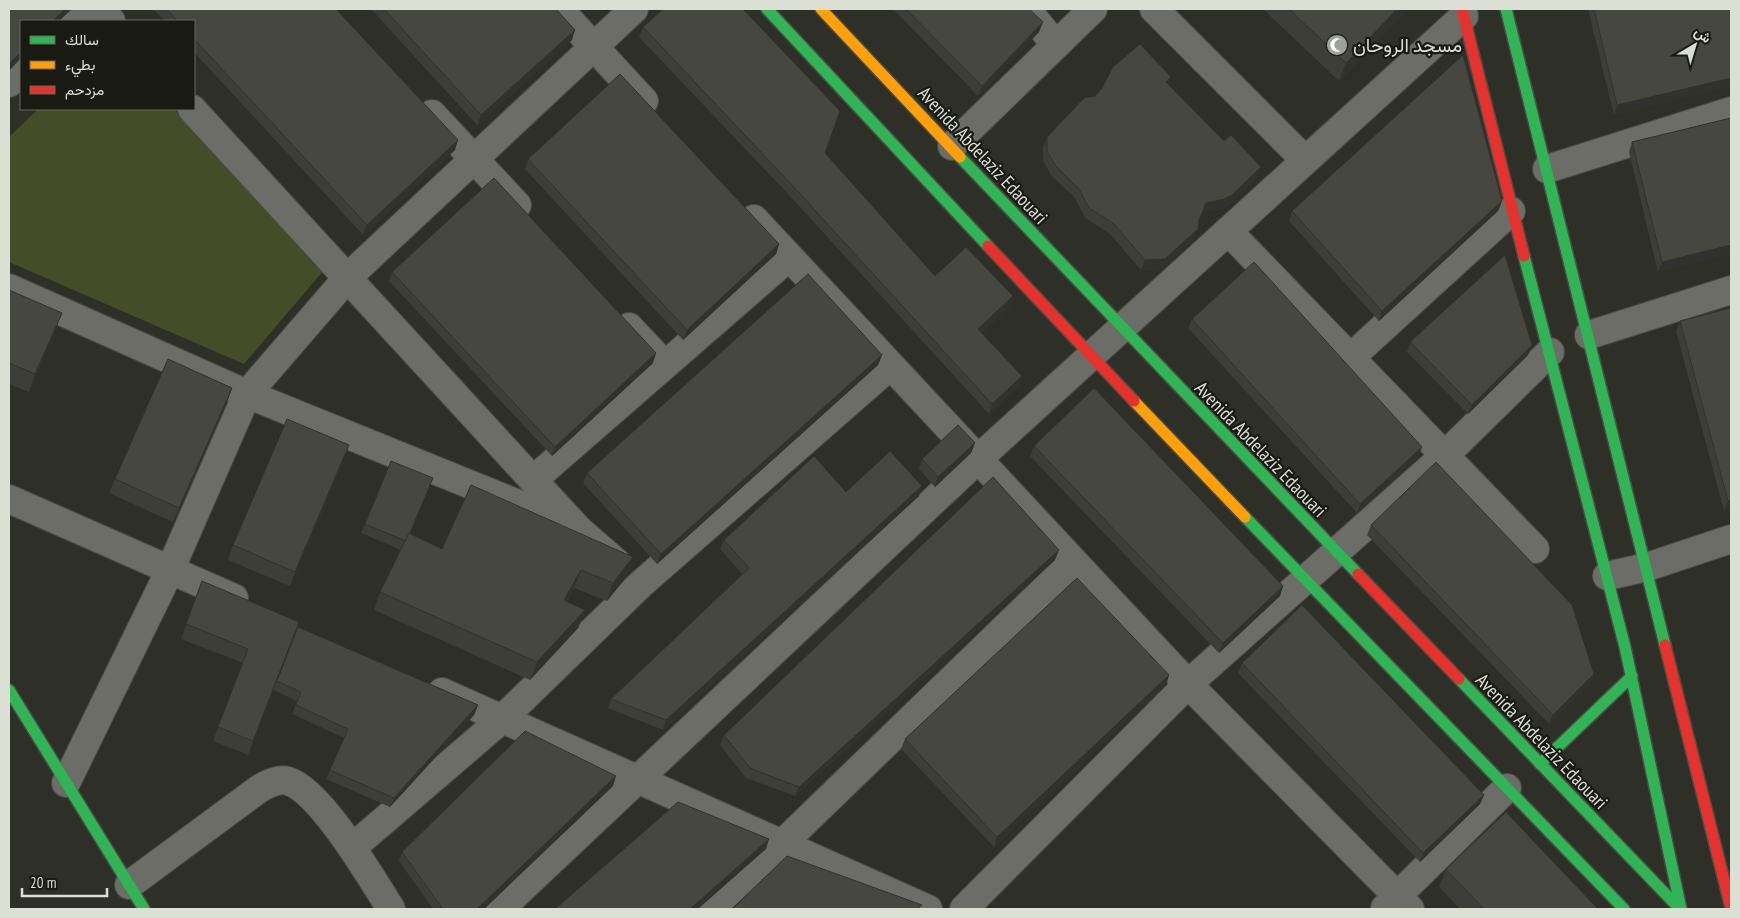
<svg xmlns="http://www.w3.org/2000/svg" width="1740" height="918" font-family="'PT Sans Narrow',Vazirmatn,sans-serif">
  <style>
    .green { fill: #444c28 }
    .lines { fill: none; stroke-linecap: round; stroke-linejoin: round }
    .street-casing { stroke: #494c44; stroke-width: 30 }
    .fast-casing { stroke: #494c44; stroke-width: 14 }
    .slow-casing { stroke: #494c44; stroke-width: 14 }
    .jam-casing { stroke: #494c44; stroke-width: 14 }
    .street { stroke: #6b6d66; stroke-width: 28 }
    .fast { stroke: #30b455; stroke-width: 11 }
    .slow { stroke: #ff9f0a; stroke-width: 11 }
    .jam { stroke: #e5322d; stroke-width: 11 }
    .wall { fill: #3c3e37 }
    .shaded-wall { fill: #31322d }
    .building { fill: #464840; stroke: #31322d }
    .labels { text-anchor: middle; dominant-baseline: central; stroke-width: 4.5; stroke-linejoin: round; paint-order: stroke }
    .poi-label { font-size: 19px; fill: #dbdfd4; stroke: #191b13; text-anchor: start }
    .street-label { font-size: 19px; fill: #dbdfd4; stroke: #191b13 }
  </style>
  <rect width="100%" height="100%" fill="#2e3027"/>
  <path class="green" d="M38 109H174L324 270 244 364 9 262V137Z"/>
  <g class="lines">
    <g class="street-casing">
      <g id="street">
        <path d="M99 9 111 21"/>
        <path d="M559 9 644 101"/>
        <path d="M1026 9 1056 45"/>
        <path d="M1154 9 1305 160"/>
        <path d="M73 21 87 9"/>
        <path d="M9 83 21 71"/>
        <path d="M192 109 578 529 616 562"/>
        <path d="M432 114 517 205"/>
        <path d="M952 146 1093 9"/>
        <path d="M1547 169 1731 111"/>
        <path d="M754 219 1188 684 1410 909"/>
        <path d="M1228 231 1535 549"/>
        <path d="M9 288 247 394 570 525"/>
        <path d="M629 327 664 364"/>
        <path d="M1589 335 1731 290"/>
        <path d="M1350 358 1511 211"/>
        <path d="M533 480 789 257"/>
        <path d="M9 499 234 598"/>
        <path d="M1607 576 1647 567 1731 539"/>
        <path d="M442 692 928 909"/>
        <path d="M66 783 170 570 247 394 348 277 634 9"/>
        <path d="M353 847 502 719 641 584 890 366"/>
        <path d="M129 885 259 789C267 784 278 778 288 781 321 791 372 879 391 909"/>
        <path d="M1385 908 1507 788"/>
        <path d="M500 909 978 459 1464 16"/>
        <path d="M710 909 782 844 1073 562"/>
        <path d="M964 909 1188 684 1444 456 1550 352"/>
      </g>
    </g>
    <g class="fast-casing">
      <g id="fast">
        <path d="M767 9 988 246"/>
        <path d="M1506 9 1665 645"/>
        <path d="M960 157 1358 574"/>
        <path d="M1524 256 1625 647 1681 909"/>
        <path d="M1245 517 1624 909"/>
        <path d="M1459 679 1680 909"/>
        <path d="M9 690 144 909"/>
        <path d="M1540 764 1632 676"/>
      </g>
    </g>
    <g class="slow-casing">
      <g id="slow">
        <path d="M821 9 960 157"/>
        <path d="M1134 401 1245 517"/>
      </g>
    </g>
    <g class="jam-casing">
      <g id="jam">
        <path d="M1462 9 1524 256"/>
        <path d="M988 246 1134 401"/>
        <path d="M1358 574 1459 679"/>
        <path d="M1665 645 1731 908"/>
      </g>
    </g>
    <use href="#street" class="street"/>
    <use href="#fast" class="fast"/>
    <use href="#slow" class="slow"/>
    <use href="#jam" class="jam"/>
  </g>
  <g class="wall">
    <path d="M153 9H336L455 150 363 235 194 52V21H165Z"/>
    <path d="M371 9H556L572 40 477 125Z"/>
    <path d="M893 9H1029L1039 32 978 96Z"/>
    <path d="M1263 9H1408L1339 81Z"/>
    <path d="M1588 9H1731L1614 115Z"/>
    <path d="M643 27 825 153 935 276 1013 296 1009 306 981 333 1022 376 1019 386 989 414 788 194 639 37Z"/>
    <path d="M1168 84 1224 141 1261 167 1257 177 1229 205 1221 209 1203 212 1198 222 1194 239 1161 269 1141 270 1109 233 1085 218 1075 198 1051 175 1043 161V147L1047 137Z"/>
    <path d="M1731 118 1658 272 1629 152 1632 142Z"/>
    <path d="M528 159 779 244 776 254 683 340 525 169Z"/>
    <path d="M1502 201 1498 211 1379 321 1289 221 1292 211Z"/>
    <path d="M392 272 653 363 552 456 389 281Z"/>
    <path d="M9 290 55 331 29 392 9 384Z"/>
    <path d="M1192 319 1418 457 1357 513 1188 328Z"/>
    <path d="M1680 321 1731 509 1724 511 1676 331Z"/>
    <path d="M1410 342 1532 345 1528 355 1468 414 1407 352Z"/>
    <path d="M882 355 878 365 657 564 583 483 587 473Z"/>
    <path d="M232 388 227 402 173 522 109 493 115 479Z"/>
    <path d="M975 443 971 453 935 487 919 469 922 459Z"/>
    <path d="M1034 446 1280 596 1219 653 1030 456Z"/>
    <path d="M344 460 290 586 228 560 233 545Z"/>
    <path d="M429 488 410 534 442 549 627 576 607 601 574 588 567 602 585 610 578 628 530 680 374 610 380 592 401 550 361 533 365 524Z"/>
    <path d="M846 492 919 496 663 730 608 708 611 699 742 574 720 549 724 540Z"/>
    <path d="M1371 525 1594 674 1590 684 1549 724 1367 535Z"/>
    <path d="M1055 560 795 796 746 778 720 745 724 735Z"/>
    <path d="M202 581 298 627 478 705 474 715 390 807 326 779 344 738 292 714 297 701 273 690 277 681 248 755 213 741 243 663 181 639Z"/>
    <path d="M1242 663 1484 795 1480 804 1420 862 1238 673Z"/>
    <path d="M1169 675 1166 685 994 847 901 749 905 739Z"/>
    <path d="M613 786 484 909H433L399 861 402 852Z"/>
    <path d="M1446 869 1598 909H1460L1439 887Z"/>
  </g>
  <g class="shaded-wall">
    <path d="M65 9H72L59 21H53Z"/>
    <path d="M1397 9H1408L1339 81 1346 63Z"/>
    <path d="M1043 22 1039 32 978 96 982 86Z"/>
    <path d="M575 30 572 40 477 125 481 115Z"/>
    <path d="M21 52V58L9 71V64Z"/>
    <path d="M1731 78V87L1614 115 1617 105Z"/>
    <path d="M458 140 455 150 363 235 367 225Z"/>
    <path d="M1261 167 1257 177 1229 205 1221 209 1203 212 1195 230 1206 203Z"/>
    <path d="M1502 201 1498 211 1379 321 1382 311Z"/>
    <path d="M1198 229 1194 239 1161 269 1141 270 1145 260Z"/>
    <path d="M779 244 776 254 683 340 687 330Z"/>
    <path d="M1731 245V254L1658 272 1662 262Z"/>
    <path d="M1013 296 1009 306 974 339 978 329Z"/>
    <path d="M62 313 55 331 29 392 35 374Z"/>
    <path d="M1532 345 1528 355 1468 414 1472 405Z"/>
    <path d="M656 353 653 363 552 456 555 447Z"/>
    <path d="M882 355 878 365 657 564 661 554Z"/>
    <path d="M1022 376 1019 386 989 414 992 404Z"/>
    <path d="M232 388 227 402 173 522 179 508Z"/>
    <path d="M975 443 971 453 935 487 938 477Z"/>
    <path d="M349 445 344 460 290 586 295 572Z"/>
    <path d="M1422 447 1418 457 1357 513 1360 504Z"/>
    <path d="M922 486 919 496 663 730 666 720Z"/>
    <path d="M1731 500V509L1724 511 1728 501Z"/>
    <path d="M1059 550 1055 560 795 796 799 787Z"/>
    <path d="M633 557 627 576 607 601 613 583Z"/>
    <path d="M581 570 574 588 557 618 564 600Z"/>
    <path d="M1283 586 1280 596 1219 653 1223 643Z"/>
    <path d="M585 610 578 628 530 680 537 662Z"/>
    <path d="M1594 674 1590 684 1549 724 1553 715Z"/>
    <path d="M1169 675 1166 685 994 847 997 837Z"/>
    <path d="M478 705 474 715 390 807 394 798Z"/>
    <path d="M616 776 613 786 484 909H477Z"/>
    <path d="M1484 795 1480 804 1420 862 1423 853Z"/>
    <path d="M769 839 766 849 698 909H690Z"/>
  </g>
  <g class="building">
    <path d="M9 9H65L53 21H21V52L9 64Z"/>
    <path d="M166 9H336L458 140 367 225 194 39V21H178Z"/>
    <path d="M384 9H556L575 30 481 115Z"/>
    <path d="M663 9H743L840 111 825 153 935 276 966 247 1013 296 978 329 1022 376 992 404 791 184 643 27Z"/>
    <path d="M906 9H1029L1043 22 982 86Z"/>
    <path d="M1289 9H1397L1346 63Z"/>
    <path d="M1594 9H1731V78L1617 105Z"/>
    <path d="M1140 44 1171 77 1166 82 1224 141 1231 135 1261 167 1232 195 1224 199 1206 203 1199 220 1198 229 1165 259 1145 260 1113 223 1089 208 1079 189 1055 165 1047 151V137L1084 98 1095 96 1102 88 1113 67Z"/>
    <path d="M1463 55 1502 201 1382 311 1292 211Z"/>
    <path d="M620 74 779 244 687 330 528 159Z"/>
    <path d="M1731 118V245L1662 262 1632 142Z"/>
    <path d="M494 178 656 353 555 447 392 272Z"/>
    <path d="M1505 255 1532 345 1472 405 1410 342Z"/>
    <path d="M1254 262 1422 447 1360 504 1192 319Z"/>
    <path d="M808 274 882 355 661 554 587 473Z"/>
    <path d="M9 290 62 313 35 374 9 363Z"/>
    <path d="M1731 308V500L1728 501 1680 321Z"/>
    <path d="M168 359 232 388 179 508 115 479Z"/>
    <path d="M1094 388 1283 586 1223 643 1034 446Z"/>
    <path d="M287 419 349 445 295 572 233 545Z"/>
    <path d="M958 425 975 443 938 477 922 459Z"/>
    <path d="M890 451 922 486 666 720 611 699 749 568 724 540 814 456 846 492Z"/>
    <path d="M391 461 433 478 410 533 406 541 365 524Z"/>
    <path d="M1436 462 1572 605 1594 674 1553 715 1371 525Z"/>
    <path d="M993 477 1059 550 799 787 750 768 724 735Z"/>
    <path d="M471 485 633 557 613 583 581 570 564 600 585 610 537 662 380 592 409 533 442 549Z"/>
    <path d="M1077 578 1169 675 997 837 905 739Z"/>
    <path d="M202 581 299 622 253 741 218 727 248 649 186 624Z"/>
    <path d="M1302 605 1484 795 1423 853 1242 663Z"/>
    <path d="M298 627 478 705 394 798 330 770 348 729 296 705 301 692 277 681Z"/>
    <path d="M525 731 616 776 477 909H443L402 852Z"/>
    <path d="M678 802 769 839 690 909H555Z"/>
    <path d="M1506 812 1598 909H1484L1446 869Z"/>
    <path d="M787 856 922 905 917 909H732Z"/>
  </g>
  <defs>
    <g id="mosque-disc" transform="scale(1.125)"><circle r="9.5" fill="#9ea297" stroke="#191b13"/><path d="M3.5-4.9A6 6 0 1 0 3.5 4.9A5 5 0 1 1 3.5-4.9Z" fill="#fff"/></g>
  </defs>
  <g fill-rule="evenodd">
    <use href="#mosque-disc" x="1337" y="45"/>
  </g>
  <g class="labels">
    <g class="poi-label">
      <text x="1353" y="45">مسجد الروحان</text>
    </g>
    <g class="street-label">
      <text transform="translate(983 155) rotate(47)">Avenida Abdelaziz Edaouari</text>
      <text transform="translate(1261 449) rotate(46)">Avenida Abdelaziz Edaouari</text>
      <text transform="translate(1542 741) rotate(46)">Avenida Abdelaziz Edaouari</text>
    </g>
  </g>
  <rect width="1740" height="918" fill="none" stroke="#dbdfd4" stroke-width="20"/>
  <rect x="20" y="20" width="175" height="90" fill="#191b13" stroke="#676960"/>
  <rect x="30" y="36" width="25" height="8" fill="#30b455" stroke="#676960"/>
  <text x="65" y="45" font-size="15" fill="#dbdfd4">سالك</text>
  <rect x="30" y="61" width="25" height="8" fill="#ff9f0a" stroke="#676960"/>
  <text x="65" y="70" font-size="15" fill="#dbdfd4">بطيء</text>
  <rect x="30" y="86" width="25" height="8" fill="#e5322d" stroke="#676960"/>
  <text x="65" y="95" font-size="15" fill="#dbdfd4">مزدحم</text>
  <g transform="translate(1695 45) rotate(38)" stroke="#191b13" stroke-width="4" paint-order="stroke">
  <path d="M0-4L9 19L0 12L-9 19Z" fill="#dbdfd4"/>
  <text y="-8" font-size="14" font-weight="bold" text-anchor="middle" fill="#dbdfd4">ش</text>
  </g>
  <path d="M22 888v8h85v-8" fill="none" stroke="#dbdfd4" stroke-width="2.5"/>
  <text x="30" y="888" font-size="15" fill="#dbdfd4" stroke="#191b13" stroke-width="4" paint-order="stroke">20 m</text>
</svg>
